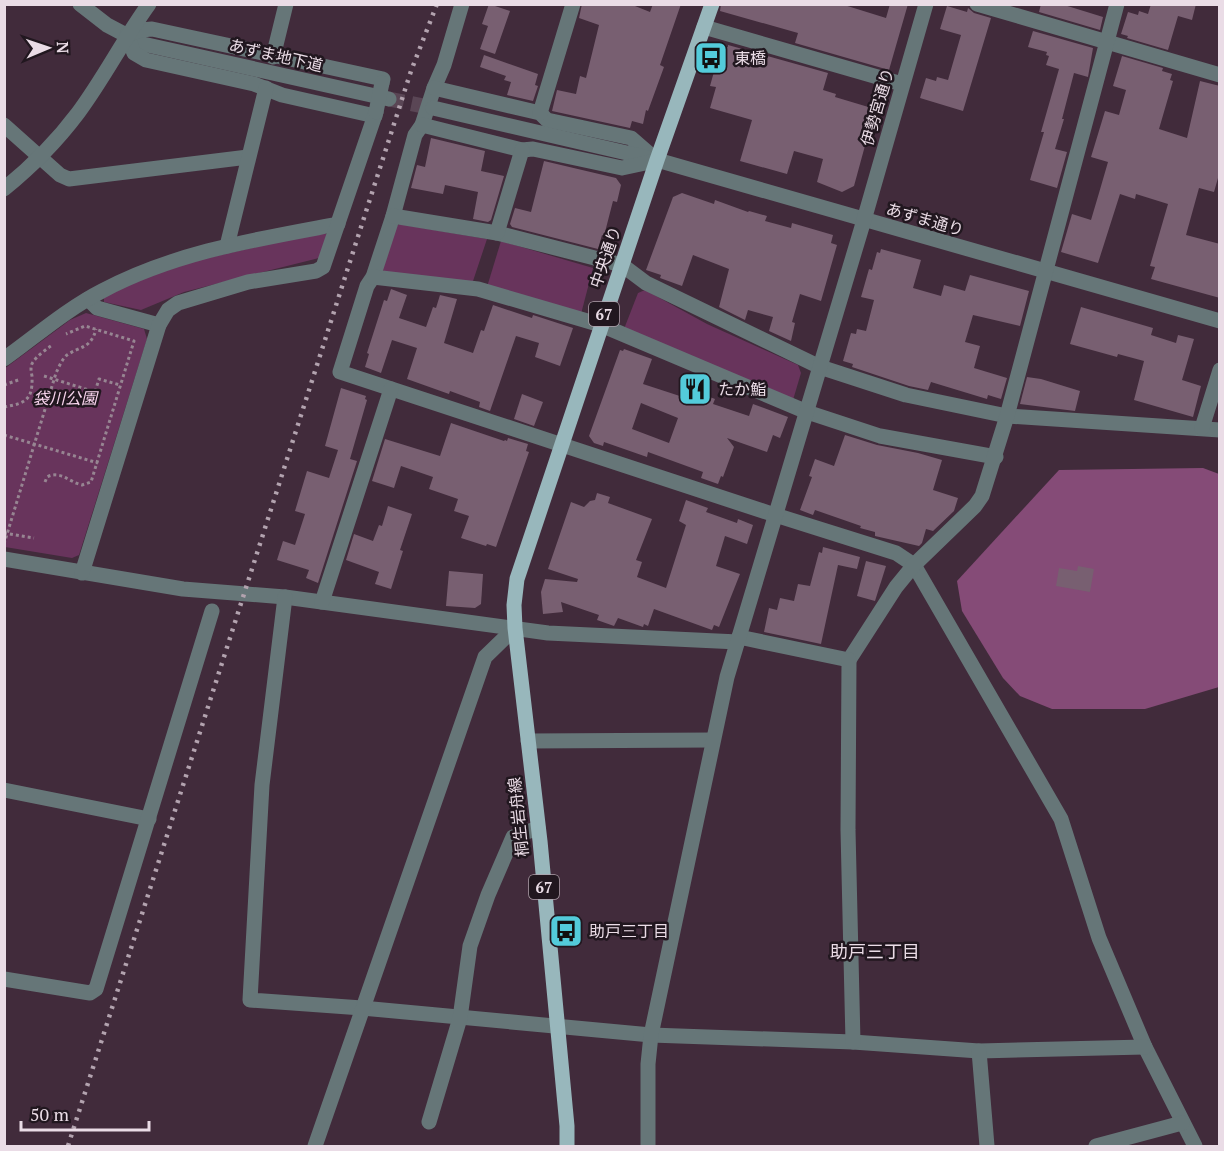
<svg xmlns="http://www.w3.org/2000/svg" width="1224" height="1151" font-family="'PT Serif','Noto Sans JP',serif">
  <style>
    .green { fill: #68345c }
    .forest { fill: #854b77 }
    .building { fill: #785f71; fill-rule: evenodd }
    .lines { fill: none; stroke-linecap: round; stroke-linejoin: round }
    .minor-tunnel { stroke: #5a4655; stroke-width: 15; stroke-dasharray: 15 8; stroke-linecap: butt }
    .path { stroke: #978592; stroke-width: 3; stroke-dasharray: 3 3; stroke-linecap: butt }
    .minor { stroke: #667678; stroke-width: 15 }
    .major { stroke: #98b7bc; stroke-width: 15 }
    .rail { stroke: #b3a3af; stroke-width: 4.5; stroke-dasharray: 3 6; stroke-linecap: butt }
    .minor-bridge { stroke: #667678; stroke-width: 15 }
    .labels { text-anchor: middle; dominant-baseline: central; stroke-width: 5; stroke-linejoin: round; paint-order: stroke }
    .shield { fill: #21171f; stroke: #aea1aa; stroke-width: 1.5 }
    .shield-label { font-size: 15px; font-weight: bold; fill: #eadce6 }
    .street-label { font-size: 16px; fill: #eadce6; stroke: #21171f }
    .poi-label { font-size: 16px; fill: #eadce6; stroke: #21171f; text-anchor: start }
    .park-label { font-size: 16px; font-style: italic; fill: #f8d4ed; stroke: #21171f }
    .neighbourhood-label { font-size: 18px; fill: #eadce6; stroke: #21171f }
  </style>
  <rect width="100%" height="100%" fill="#412b3b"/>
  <g class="green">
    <path d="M399 224 487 239 472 284 384 273 382 267 394 228Z"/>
    <path d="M321 232 327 234 319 258 184 292 141 310 104 302V295L177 265Z"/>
    <path d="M501 241 593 268 581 314 487 287Z"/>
    <path d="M645 290 707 324 798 365 801 373 793 400 624 329 638 293Z"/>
    <path d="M86 313 144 329 147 339 79 555 72 558 5 547 4 369 70 320Z"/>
  </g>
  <path class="forest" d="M1203 468 1219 474V687L1145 709H1052L1020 696 1003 678 962 611 957 581 1059 470Z"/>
  <g class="building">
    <path d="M489 4 510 11 495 54 480 49 488 26 482 24Z"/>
    <path d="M630 4 650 12 653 4H681L660 65 664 67 648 111 646 110 643 124 632 121 630 128 552 111 557 90 576 94 580 76 586 78 599 25 579 18 582 4Z"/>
    <path d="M721 4H841L886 18 890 4H908L889 70 795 43 798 33 720 11Z"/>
    <path d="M1041 4H1061L1103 17 1100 30 1039 12Z"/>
    <path d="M1151 4H1196L1192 20 1178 16 1168 50 1127 38 1128 36 1121 34 1128 12 1138 15 1139 11 1148 14Z"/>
    <path d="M947 6 967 12 968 8 974 13 991 18 963 111 920 98 926 78 936 81 937 77 948 80 961 35 940 29Z"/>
    <path d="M1033 31 1093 48 1088 77 1074 73 1062 119H1064L1055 149 1067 152 1057 188 1030 180 1044 132H1041L1059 69 1046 65 1049 56 1046 55 1047 52 1028 47Z"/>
    <path d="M728 45 828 73 823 90 836 94 835 97 875 109 854 186 842 192 817 182 823 159 794 151 787 174 740 161 752 120 710 108 716 87 710 86 717 61 723 46 728 47Z"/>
    <path d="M484 55 538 74 535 85 538 86 533 101 507 95 511 82 504 80 506 76 480 67Z"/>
    <path d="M1122 56 1163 68 1162 71 1172 74 1170 80 1173 81 1159 129 1187 138 1200 81 1220 86V171L1214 192 1199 188 1186 235 1220 244V298L1151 279 1155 267 1150 266 1168 204 1136 194 1135 199 1120 194 1098 263 1061 252 1072 214 1091 220 1099 193 1108 162 1091 157 1105 111 1119 115 1126 90 1113 86Z"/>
    <path d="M431 138 485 151 481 171 504 176 491 220 488 222 473 219 478 192 445 185 443 194 411 188 417 165 425 167Z"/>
    <path d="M544 161 616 178 621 185 617 202 613 201 604 236 602 235 598 249 512 227 510 224 515 208 531 212Z"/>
    <path d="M682 193 714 204 715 200 748 212 749 211 767 216 765 221 791 228 792 223 833 235 831 243 837 245 821 301 800 294 792 322 795 323 791 341 769 331 773 317 748 310 745 320 719 307 729 269 693 255 682 286 660 278 661 275 646 270 673 197Z"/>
    <path d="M881 249 921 260 913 288 941 296 944 285 965 291 970 275 1029 291 1020 326 973 315 965 342 980 346 974 368 1007 378 1001 399 988 395 987 399 931 382 928 390 909 386 852 367 853 364 843 361 851 333 856 334 857 329 866 331 874 300 861 297 869 269 872 270 877 252 880 253Z"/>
    <path d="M391 289 407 295 399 318 426 327 433 307 436 308 440 295 457 299 444 343 473 353 481 330 484 331 493 305 532 318 533 315 573 328 560 366 535 357 539 343 516 336 490 411 479 407 480 402 450 391 449 394 407 379 417 348 392 340 381 373 365 367 369 354 367 353 384 300 387 301Z"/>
    <path d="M1081 307 1153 328 1151 335 1176 343 1178 335 1194 339 1182 380 1201 386 1193 417 1134 400 1144 361 1118 354 1117 357 1070 344Z"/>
    <path d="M624 349 652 359 643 384 689 399 692 390 715 399 713 404 749 416 753 404 788 417 780 438 773 435 767 452 727 438 734 447 723 477 721 476 718 484 701 478 703 472 648 452 647 457 604 442 603 446 594 443 589 436 620 350 623 351ZM641 403 678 418 669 443 632 429Z"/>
    <path d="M1027 377 1041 379 1080 391 1075 411 1020 404Z"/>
    <path d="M341 388 366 396 365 399 367 400 350 459 357 461 318 583 306 578 309 570 277 560 283 541 295 545 305 514 295 511 307 471 329 478 338 450 325 446Z"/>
    <path d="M522 394 543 402 534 426 514 419Z"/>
    <path d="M451 423 504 441 505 440 507 441 508 438 528 444 526 451 529 452 496 547 487 544 486 546 461 538 469 516 454 511 458 499 429 489 433 477 401 466 394 488 372 481 385 439 440 456Z"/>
    <path d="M845 435 877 445 918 453 942 460 933 490 958 498 954 511 933 531 926 529 922 543 919 546 875 536V532L860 528 861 526 815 510 813 515 800 510 812 477 809 476 815 459 834 466Z"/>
    <path d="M597 493 610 497 608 503 652 519 636 560 642 562 637 577 666 588 686 525 679 521 686 500 708 508 706 512 737 523 738 519 753 525 747 544 725 536 716 566 740 574 719 627 714 625 712 630 654 609 648 626 644 624 643 627 618 618 614 626 597 620 599 615 561 602 563 612 543 614 541 592 545 579 577 582 578 579 548 569 571 502 584 507 590 501 595 500Z"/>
    <path d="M388 506 412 514 400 550 403 551 391 589 375 584 379 572 346 560 354 534 373 541 379 525 382 526Z"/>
    <path d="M823 547 860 557 857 569 838 565 821 644 764 632 769 608 777 610 780 598 794 601 798 584 810 586 819 552 822 553Z"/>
    <path d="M866 561 886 566 875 601 857 596Z"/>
    <path d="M1078 566 1094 569 1090 592 1056 586 1059 568 1077 571Z"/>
    <path d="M449 571 483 574 481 604 475 608 446 606Z"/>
  </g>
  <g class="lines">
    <path class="minor-tunnel" d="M389 99 433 108"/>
    <g class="path">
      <path d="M44 376 95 392 99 379 120 385"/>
      <path d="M4 385 21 379"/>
      <path d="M4 407C26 403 33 400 32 376 31 371 30 366 33 362 37 356 45 350 51 346"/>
      <path d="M4 435 98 463"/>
      <path d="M45 482 47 477C60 470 69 482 82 485L91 482 134 341 85 326 66 334"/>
      <path d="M4 533 34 538"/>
      <path d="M4 544 56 373C59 367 62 359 67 355 80 346 91 349 96 329"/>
    </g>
    <g class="minor">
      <path d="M80 4 107 25 143 44 389 99"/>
      <path d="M462 4 444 65 434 88 422 125 415 135 393 216 373 277 367 286 340 372 775 515 896 553 914 565 1061 819 1099 938 1145 1047 1195 1146"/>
      <path d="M977 4 1220 75"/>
      <path d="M704 27 902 84"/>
      <path d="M127 35 134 53 146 60 254 84 282 95 375 116"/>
      <path d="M127 35 141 30 152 29 383 79 382 83"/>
      <path d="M273 57 286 4"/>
      <path d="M434 88 540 113 547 120 631 138 654 158"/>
      <path d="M433 108 657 160 1220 321"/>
      <path d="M540 113 573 4"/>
      <path d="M4 125 60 175 69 179 248 157"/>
      <path d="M422 125 522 150 533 149 622 168 650 162"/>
      <path d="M4 189C31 167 57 141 78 113 104 78 123 40 149 4"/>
      <path d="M393 216 497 233 622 265 646 283 820 367 906 395 1007 416 1220 430"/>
      <path d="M497 233 522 150"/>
      <path d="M227 246 266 88"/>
      <path d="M373 277 478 289 601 325 807 412 880 436 996 457"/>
      <path d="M88 299 97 308 159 325"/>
      <path d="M4 359C36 336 67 309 102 291 175 252 258 239 338 224"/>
      <path d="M1202 428 1220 370"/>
      <path d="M4 559 183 589 285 597 548 633 738 642"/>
      <path d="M82 573 159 325 168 310 178 303 248 282 316 271 323 267 376 112"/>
      <path d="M285 597 262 785 250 1000 362 1008 651 1035 853 1042 979 1051 1145 1047"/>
      <path d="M322 602 391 389"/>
      <path d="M739 637 849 660 896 587 914 565 975 506 982 496 1007 416 1117 4"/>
      <path d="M849 660 848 830 853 1042"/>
      <path d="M528 741 713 740"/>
      <path d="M4 790 149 819"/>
      <path d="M4 979 90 993 96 989 212 611"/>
      <path d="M979 1051 987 1146"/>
      <path d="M429 1122 460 1018 470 946 488 895 513 837 538 828"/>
      <path d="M315 1146 485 657 515 628"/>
      <path d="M648 1146V1064L651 1035 727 677 864 220 926 4"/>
      <path d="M1096 1146 1182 1123"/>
    </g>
    <path class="major" d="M567 1146V1126L540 841 515 628 514 605 517 579 657 160 712 4"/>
    <path class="rail" d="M68 1146 354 249 411 71 437 4"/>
    <path class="minor-bridge" d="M376 112 382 83"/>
  </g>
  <defs>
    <g id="bus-square" transform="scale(1.725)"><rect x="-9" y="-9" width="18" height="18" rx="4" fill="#53cbda" stroke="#21171f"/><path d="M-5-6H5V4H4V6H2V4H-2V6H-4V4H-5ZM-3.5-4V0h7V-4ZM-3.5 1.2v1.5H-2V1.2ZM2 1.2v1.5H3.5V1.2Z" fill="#111"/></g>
    <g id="restaurant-square" transform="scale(1.725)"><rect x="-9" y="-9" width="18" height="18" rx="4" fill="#53cbda" stroke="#21171f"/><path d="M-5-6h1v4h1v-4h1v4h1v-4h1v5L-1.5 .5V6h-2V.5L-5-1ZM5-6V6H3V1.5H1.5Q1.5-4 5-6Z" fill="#111"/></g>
  </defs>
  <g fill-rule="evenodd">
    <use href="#bus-square" x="711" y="58"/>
    <use href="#restaurant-square" x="695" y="389"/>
    <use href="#bus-square" x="566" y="931"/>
  </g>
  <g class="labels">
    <g class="shield">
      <rect x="589" y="302" width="30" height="24" rx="4.5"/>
      <rect x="529" y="875" width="30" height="24" rx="4.5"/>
    </g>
    <g class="shield-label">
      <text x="604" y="314">67</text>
      <text x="544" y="887">67</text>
    </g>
    <g class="street-label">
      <text transform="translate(276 55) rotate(13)">あずま地下道</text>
      <text transform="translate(877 107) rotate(-74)">伊勢宮通り</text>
      <text transform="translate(925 219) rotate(16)">あずま通り</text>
      <text transform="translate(605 257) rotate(-71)">中央通り</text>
      <text transform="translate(518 817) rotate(-96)">桐生岩舟線</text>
    </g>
    <g class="poi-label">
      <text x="734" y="58">東橋</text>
      <text x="718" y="389">たか鮨</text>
      <text x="589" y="931">助戸三丁目</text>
    </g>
    <g class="park-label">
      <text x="65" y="398">袋川公園</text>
    </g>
    <g class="neighbourhood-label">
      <text x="875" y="951">助戸三丁目</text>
    </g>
  </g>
  <rect width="1224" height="1151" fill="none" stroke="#eadce6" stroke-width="12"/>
  <g transform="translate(48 48) rotate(88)" stroke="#21171f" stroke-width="4.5" paint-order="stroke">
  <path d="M0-4.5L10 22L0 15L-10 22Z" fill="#eadce6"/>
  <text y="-9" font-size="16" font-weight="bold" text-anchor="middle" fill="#eadce6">N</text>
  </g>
  <path d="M21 1121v9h128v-9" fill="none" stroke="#eadce6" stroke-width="3"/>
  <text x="30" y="1121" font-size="18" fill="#eadce6" stroke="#21171f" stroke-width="4.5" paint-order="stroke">50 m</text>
</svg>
